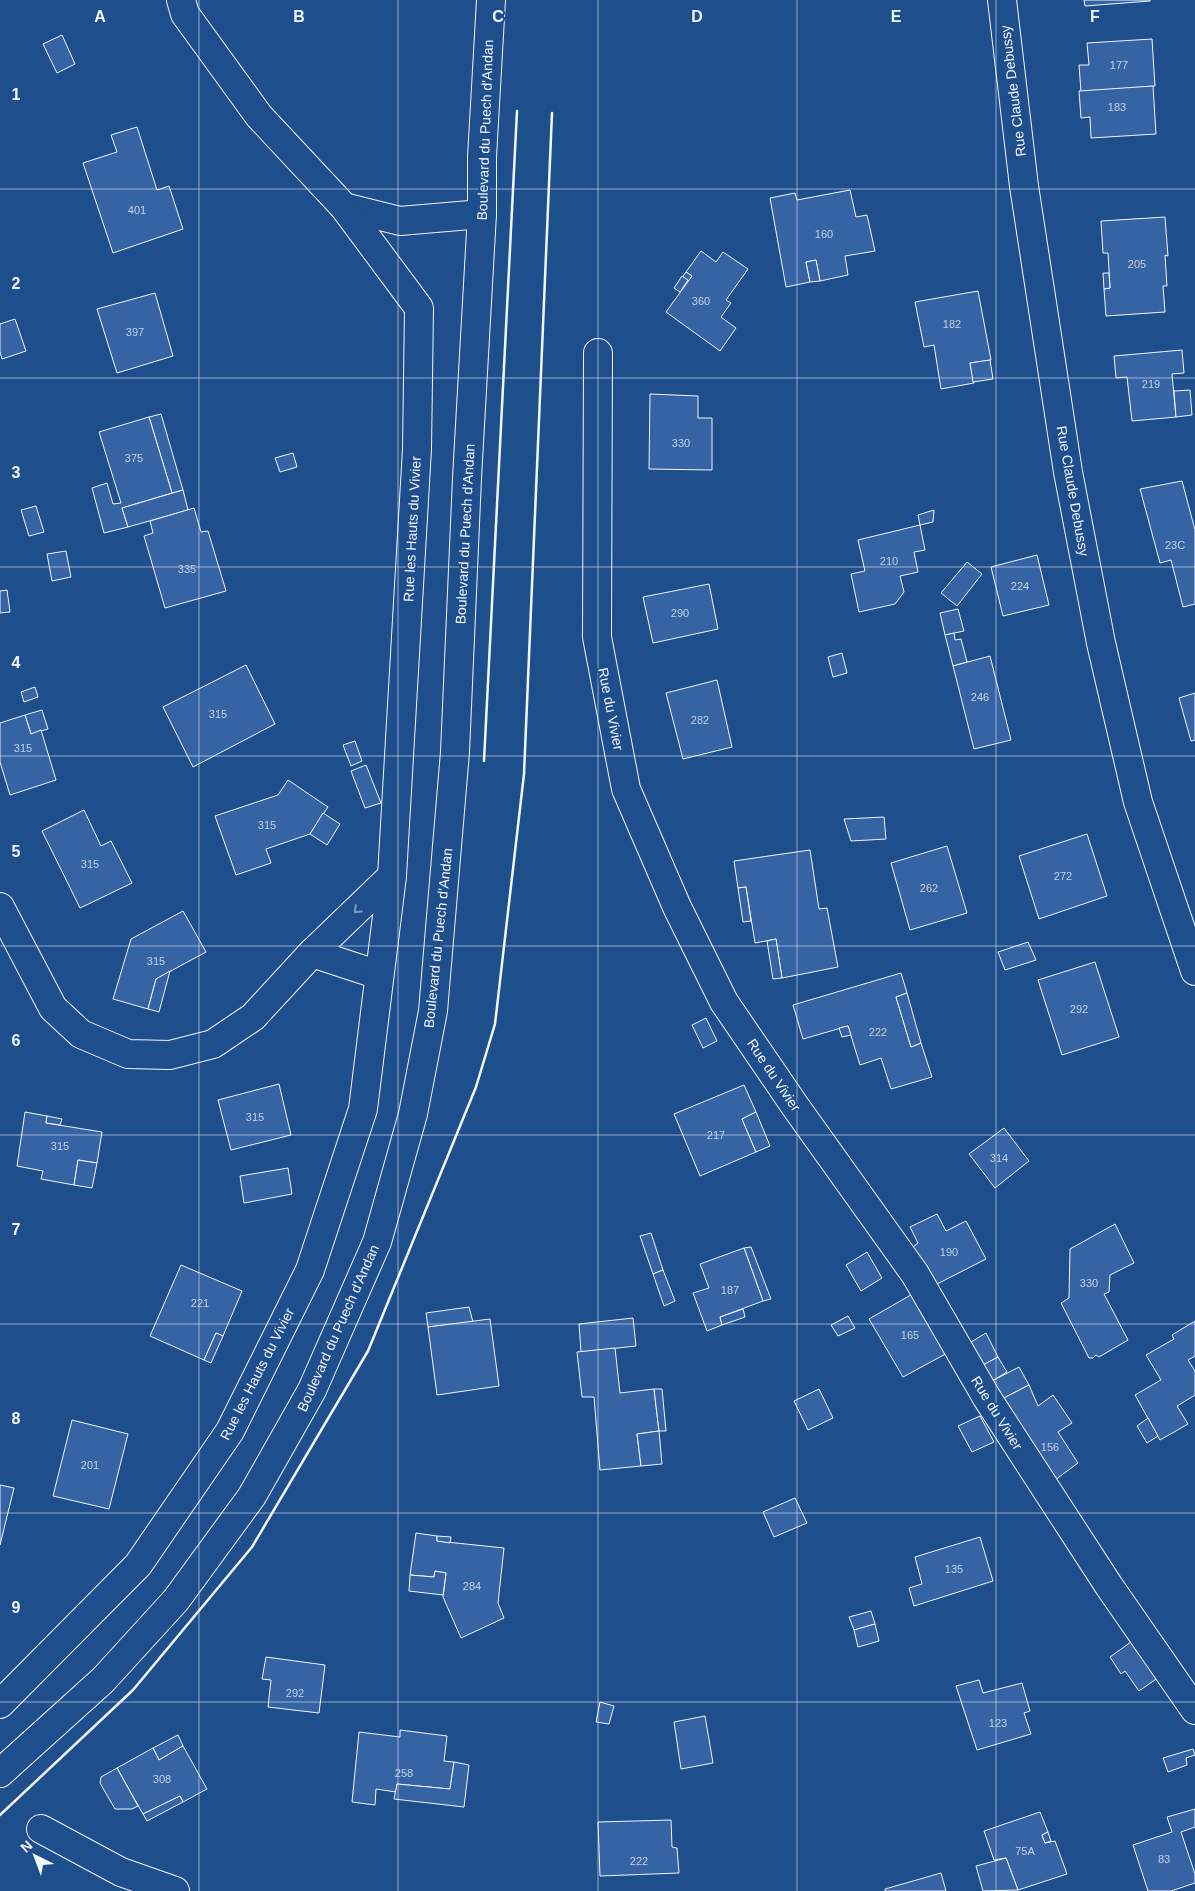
<svg xmlns="http://www.w3.org/2000/svg" width="1195" height="1891" font-family="Helvetica,sans-serif">
  <style>
    .building { fill: #3563a3; stroke: #f2f6ff }
    .lines { fill: none; stroke-linecap: round; stroke-linejoin: round }
    .street-casing { stroke: #f2f6ff; stroke-width: 30 }
    .primary-casing { stroke: #f2f6ff; stroke-width: 30 }
    .street { stroke: #1f4e8c; stroke-width: 28 }
    .primary { stroke: #1f4e8c; stroke-width: 28 }
    .wall { stroke: #f2f6ff; stroke-width: 2.5 }
    .oneway { stroke: #7e9ac0 }
    .grid { fill: none; stroke: #f2f6ff; stroke-width: 1; stroke-opacity: 0.55 }
    .labels { text-anchor: middle; dominant-baseline: central; stroke-width: 4; stroke-linejoin: round; paint-order: stroke }
    .number-label { font-size: 11px; fill: #c3d1e8 }
    .street-label { font-size: 14px; fill: #f2f6ff; stroke: #1f4e8c }
    .grid-label { font-size: 16px; text-anchor: middle; font-weight: bold; fill: #f2f6ff; stroke: #1f4e8c; stroke-width: 4; stroke-linejoin: round; paint-order: stroke }
  </style>
  <rect width="100%" height="100%" fill="#1f4e8c"/>
  <g class="building">
    <path d="M1084 0H1150V1L1085 6Z"/>
    <path d="M62 35 75 64 57 73 43 44Z"/>
    <path d="M1152 39 1155 86 1081 92 1079 65H1089L1087 43Z"/>
    <path d="M1153 86 1156 134 1091 138 1090 117 1081 118 1079 91Z"/>
    <path d="M137 127 157 190 169 186 183 229 113 253 83 163 117 152 111 135Z"/>
    <path d="M850 190 856 217 867 215 875 251 845 256 848 275 820 281 816 260 806 262 810 282 786 287 770 198 795 193 797 200Z"/>
    <path d="M1165 217 1168 256 1165 255 1167 286H1163L1165 312 1106 316 1104 289 1110 288 1108 253H1103L1101 221Z"/>
    <path d="M701 251 716 262 723 252 748 269 726 300 731 303 721 317 736 328 720 351 666 312 692 276 686 272Z"/>
    <path d="M816 260 820 281 810 282 806 262Z"/>
    <path d="M686 272 692 276 683 288 677 284Z"/>
    <path d="M1103 273H1109L1110 288 1104 289Z"/>
    <path d="M682 276 688 280 680 292 674 288Z"/>
    <path d="M978 291 991 360 970 363 974 383 941 389 934 345 924 347 915 302Z"/>
    <path d="M155 293 173 356 117 373 97 309Z"/>
    <path d="M15 319 26 351 2 359 0 352V324Z"/>
    <path d="M1182 350 1184 373 1172 374 1176 417 1132 421 1127 377 1116 378 1114 356Z"/>
    <path d="M990 360 993 379 973 382 970 363Z"/>
    <path d="M1190 390 1192 415 1176 417 1174 391Z"/>
    <path d="M650 394 698 396V418H712V470L649 469Z"/>
    <path d="M161 414 183 490 172 493 149 417Z"/>
    <path d="M149 417 172 493 122 508 128 527 104 533 92 488 107 483 113 504 121 503 99 432Z"/>
    <path d="M293 453 297 467 280 472 275 458Z"/>
    <path d="M1182 481 1195 530V604L1183 607 1171 560 1160 563 1140 489Z"/>
    <path d="M183 490 188 510 128 527 122 508Z"/>
    <path d="M36 506 44 532 29 536 21 510Z"/>
    <path d="M194 508 201 532 208 531 226 591 165 608 144 536 153 533 150 521Z"/>
    <path d="M934 510 933 522 920 525 918 515Z"/>
    <path d="M920 525 925 550 914 552 918 572 900 576 904 592 895 604 859 612 851 574 865 571 858 540Z"/>
    <path d="M66 551 71 577 52 581 47 554Z"/>
    <path d="M1037 555 1049 605 1003 616 991 567Z"/>
    <path d="M967 562 982 574 957 606 941 593Z"/>
    <path d="M709 584 718 629 653 643 643 597Z"/>
    <path d="M7 590 10 612 0 613V591Z"/>
    <path d="M958 609 964 631 945 635 940 613Z"/>
    <path d="M954 633 955 640 961 639 967 662 953 666 945 635Z"/>
    <path d="M842 653 847 673 833 677 828 657Z"/>
    <path d="M990 656 1011 740 974 749 953 666Z"/>
    <path d="M246 665 275 724 193 767 163 707Z"/>
    <path d="M717 680 732 747 683 759 666 693Z"/>
    <path d="M35 687 38 697 24 702 21 692Z"/>
    <path d="M1195 693V740L1191 741 1179 698Z"/>
    <path d="M42 710 48 729 31 734 25 715Z"/>
    <path d="M25 715 31 734 41 730 56 780 10 795 0 762V723Z"/>
    <path d="M355 741 362 761 351 766 343 745Z"/>
    <path d="M366 765 381 803 365 808 351 771Z"/>
    <path d="M288 780 328 807 310 834 266 849 271 863 236 875 215 816 278 795Z"/>
    <path d="M84 810 101 846 111 841 132 883 80 908 42 831Z"/>
    <path d="M323 813 340 824 327 845 310 834Z"/>
    <path d="M884 817 886 839 851 841 844 819Z"/>
    <path d="M1087 834 1107 896 1039 919 1019 856Z"/>
    <path d="M947 846 967 913 910 930 891 863Z"/>
    <path d="M810 850 819 909 827 908 838 967 782 978 776 939 755 943 746 887 738 888 734 861Z"/>
    <path d="M746 887 751 921 743 922 738 888Z"/>
    <path d="M183 911 206 952 156 979 148 1009 113 999 131 939Z"/>
    <path d="M776 939 782 978 773 979 767 941Z"/>
    <path d="M1028 942 1036 960 1005 970 998 952Z"/>
    <path d="M1095 962 1119 1037 1062 1055 1038 980Z"/>
    <path d="M170 971 159 1012 148 1009 156 979Z"/>
    <path d="M901 973 907 993 896 997 911 1047 921 1043 932 1077 891 1089 881 1058 860 1065 848 1026 803 1039 793 1005Z"/>
    <path d="M907 993 921 1043 911 1047 896 997Z"/>
    <path d="M706 1018 717 1041 703 1048 692 1025Z"/>
    <path d="M848 1026 851 1035 842 1037 839 1028Z"/>
    <path d="M279 1084 291 1135 231 1150 218 1100Z"/>
    <path d="M744 1085 756 1112 742 1119 756 1152 700 1176 674 1114Z"/>
    <path d="M25 1112 47 1116 46 1123 102 1132 97 1163 78 1160 74 1185 41 1179 43 1171 17 1166Z"/>
    <path d="M756 1112 770 1146 756 1152 742 1119Z"/>
    <path d="M47 1116 62 1119 60 1125 46 1123Z"/>
    <path d="M1004 1128 1029 1161 995 1188 969 1154Z"/>
    <path d="M78 1160 97 1163 92 1188 74 1185Z"/>
    <path d="M288 1168 292 1194 244 1203 240 1176Z"/>
    <path d="M937 1214 946 1231 966 1221 986 1259 937 1284 913 1247 918 1243 910 1227Z"/>
    <path d="M1115 1224 1134 1263 1110 1275 1109 1292 1104 1294 1128 1340 1099 1357 1096 1355 1093 1358H1089L1061 1303 1069 1298 1070 1249Z"/>
    <path d="M651 1233 663 1270 653 1274 640 1236Z"/>
    <path d="M751 1247 771 1299 763 1301 744 1248Z"/>
    <path d="M744 1248 763 1301 720 1317 722 1325 707 1331 693 1293 709 1288 700 1264Z"/>
    <path d="M867 1252 882 1278 861 1291 846 1265Z"/>
    <path d="M181 1265 242 1291 223 1336 216 1333 204 1360 150 1336Z"/>
    <path d="M663 1270 675 1301 664 1306 653 1274Z"/>
    <path d="M916 1292 951 1351 903 1377 869 1319Z"/>
    <path d="M469 1307 473 1322 428 1327 426 1313Z"/>
    <path d="M743 1309 745 1317 722 1325 720 1317Z"/>
    <path d="M848 1316 855 1328 838 1336 831 1325Z"/>
    <path d="M633 1318 636 1346 581 1352 579 1324Z"/>
    <path d="M490 1319 499 1386 437 1395 428 1327Z"/>
    <path d="M1195 1321V1356L1188 1360 1195 1371V1395L1177 1406 1188 1424 1160 1440 1135 1395 1161 1380 1146 1355 1174 1339 1172 1335Z"/>
    <path d="M216 1333 223 1336 211 1363 204 1360Z"/>
    <path d="M986 1333 998 1357 983 1365 971 1342Z"/>
    <path d="M615 1348 620 1393 654 1389 659 1431 637 1434 641 1466 600 1470 594 1397H582L577 1352Z"/>
    <path d="M998 1357 1007 1372 992 1381 983 1365Z"/>
    <path d="M1019 1367 1029 1385 1002 1399 992 1381Z"/>
    <path d="M1029 1385 1038 1406 1053 1395 1072 1423 1058 1432 1078 1463 1055 1480 1002 1399Z"/>
    <path d="M654 1389H662L666 1431H659Z"/>
    <path d="M819 1389 833 1418 808 1430 794 1401Z"/>
    <path d="M980 1416 994 1442 972 1452 958 1426Z"/>
    <path d="M1148 1418 1158 1436 1147 1443 1137 1426Z"/>
    <path d="M72 1420 128 1434 109 1509 53 1496Z"/>
    <path d="M659 1431 662 1464 641 1466 637 1434Z"/>
    <path d="M0 1485 14 1488 0 1545Z"/>
    <path d="M795 1498 807 1523 774 1537 763 1512Z"/>
    <path d="M416 1533 437 1536V1541L504 1548 498 1603 504 1618 461 1638 443 1597 446 1573 435 1571 434 1577 410 1575Z"/>
    <path d="M437 1536 451 1537 450 1543 437 1541Z"/>
    <path d="M980 1537 993 1581 914 1606 909 1588 922 1584 915 1557Z"/>
    <path d="M435 1571 446 1573 443 1595 409 1591 410 1575 434 1577Z"/>
    <path d="M871 1611 875 1624 854 1630 849 1617Z"/>
    <path d="M875 1624 879 1641 858 1647 854 1630Z"/>
    <path d="M1135 1639 1162 1675 1139 1691 1125 1671 1121 1674 1110 1657Z"/>
    <path d="M266 1657 325 1665 319 1713 268 1707 271 1680 262 1679Z"/>
    <path d="M979 1680 983 1693 1022 1683 1030 1711 1024 1713 1031 1734 977 1750 956 1686Z"/>
    <path d="M600 1702 614 1706 609 1724 596 1722Z"/>
    <path d="M705 1716 713 1763 681 1769 674 1722Z"/>
    <path d="M400 1730 447 1736 444 1761 454 1762 450 1789 397 1784 396 1792 376 1789 375 1805 352 1802 359 1732 400 1737Z"/>
    <path d="M178 1735 183 1746 159 1760 153 1748Z"/>
    <path d="M183 1746 207 1789 183 1802 180 1796 143 1814 117 1768 153 1748 159 1760Z"/>
    <path d="M1193 1749 1195 1755 1186 1758 1187 1765 1168 1772 1163 1758Z"/>
    <path d="M454 1762 469 1765 464 1807 394 1799 397 1784 450 1789Z"/>
    <path d="M117 1768 138 1806 132 1809H115L100 1783 101 1777Z"/>
    <path d="M180 1796 183 1802 147 1821 143 1814Z"/>
    <path d="M1195 1809V1827L1181 1832 1195 1874V1883L1171 1891H1148L1133 1845 1172 1832 1167 1817Z"/>
    <path d="M1040 1812 1048 1832 1042 1835 1045 1843 1055 1841 1067 1874 1018 1890 1006 1858 994 1860 984 1831Z"/>
    <path d="M671 1820 672 1847 677 1848 679 1873 600 1876 598 1822Z"/>
    <path d="M1048 1832 1051 1841 1045 1843 1042 1835Z"/>
    <path d="M1006 1858 1018 1890 983 1891 976 1866Z"/>
    <path d="M941 1873 946 1891H885V1889Z"/>
  </g>
  <g class="lines">
    <g class="street-casing">
      <g id="street">
        <path d="M181 0 185 14 259 116 344 207 400 221 482 214"/>
        <path d="M1002 0 1024 186 1068 472 1101 643 1138 802 1195 971"/>
        <path d="M598 353 597 637 626 789 677 907 724 1002 795 1106 915 1274 987 1398 1109 1586 1195 1710"/>
        <path d="M0 907 53 1008 81 1034 128 1054 170 1055 213 1044 253 1017 312 953"/>
        <path d="M379 975 312 953 392 876"/>
        <path d="M0 1704 138 1565 230 1431 310 1270 363 1109 392 876 417 449 419 308 344 207"/>
        <path d="M41 1829 121 1872 175 1891"/>
      </g>
    </g>
    <g class="primary-casing">
      <path id="primary" d="M0 1773 103 1680 176 1600 252 1496 312 1390 377 1242 413 1114 433 1011 455 752 467 478 482 214V157L491 0"/>
    </g>
    <use href="#street" class="street"/>
    <use href="#primary" class="primary"/>
    <g class="wall">
      <path d="M484 761 517 111"/>
      <path d="M0 1815 133 1690 252 1547 368 1351 476 1087 495 1024 524 774 552 113"/>
    </g>
  </g>
  <defs><path id="oneway-chevron" d="M-2-3.5L2.5 0L-2 3.5" fill="none" stroke-width="1.6" stroke-linecap="round" stroke-linejoin="round" transform="scale(1.25)"/></defs>
  <use class="oneway" href="#oneway-chevron" transform="translate(357 910) rotate(136)"/>
  <path class="grid" d="M199 0V1891M398 0V1891M598 0V1891M797 0V1891M996 0V1891M0 189H1195M0 378H1195M0 567H1195M0 756H1195M0 946H1195M0 1135H1195M0 1324H1195M0 1513H1195M0 1702H1195"/>
  <g class="labels">
    <g class="number-label">
      <text x="1119" y="65">177</text>
      <text x="1117" y="107">183</text>
      <text x="137" y="210">401</text>
      <text x="824" y="234">160</text>
      <text x="1137" y="264">205</text>
      <text x="701" y="301">360</text>
      <text x="952" y="324">182</text>
      <text x="135" y="332">397</text>
      <text x="1151" y="384">219</text>
      <text x="681" y="443">330</text>
      <text x="134" y="458">375</text>
      <text x="1175" y="545">23C</text>
      <text x="889" y="561">210</text>
      <text x="187" y="569">335</text>
      <text x="1020" y="586">224</text>
      <text x="680" y="613">290</text>
      <text x="980" y="697">246</text>
      <text x="218" y="714">315</text>
      <text x="700" y="720">282</text>
      <text x="23" y="748">315</text>
      <text x="267" y="825">315</text>
      <text x="90" y="864">315</text>
      <text x="1063" y="876">272</text>
      <text x="929" y="888">262</text>
      <text x="156" y="961">315</text>
      <text x="1079" y="1009">292</text>
      <text x="878" y="1032">222</text>
      <text x="255" y="1117">315</text>
      <text x="716" y="1135">217</text>
      <text x="60" y="1146">315</text>
      <text x="999" y="1158">314</text>
      <text x="949" y="1252">190</text>
      <text x="1089" y="1283">330</text>
      <text x="730" y="1290">187</text>
      <text x="200" y="1303">221</text>
      <text x="910" y="1335">165</text>
      <text x="1050" y="1447">156</text>
      <text x="90" y="1465">201</text>
      <text x="954" y="1569">135</text>
      <text x="472" y="1586">284</text>
      <text x="295" y="1693">292</text>
      <text x="998" y="1723">123</text>
      <text x="404" y="1773">258</text>
      <text x="162" y="1779">308</text>
      <text x="1025" y="1851">75A</text>
      <text x="1164" y="1859">83</text>
      <text x="639" y="1861">222</text>
    </g>
    <g class="street-label">
      <text transform="translate(1013 91) rotate(-97)">Rue Claude Debussy</text>
      <text transform="translate(485 130) rotate(-88)">Boulevard du Puech d'Andan</text>
      <text transform="translate(1073 491) rotate(80)">Rue Claude Debussy</text>
      <text transform="translate(412 529) rotate(-87)">Rue les Hauts du Vivier</text>
      <text transform="translate(465 534) rotate(-87)">Boulevard du Puech d'Andan</text>
      <text transform="translate(611 709) rotate(79)">Rue du Vivier</text>
      <text transform="translate(438 938) rotate(-84)">Boulevard du Puech d'Andan</text>
      <text transform="translate(774 1075) rotate(56)">Rue du Vivier</text>
      <text transform="translate(338 1328) rotate(-66)">Boulevard du Puech d'Andan</text>
      <text transform="translate(257 1374) rotate(-63)">Rue les Hauts du Vivier</text>
      <text transform="translate(997 1413) rotate(58)">Rue du Vivier</text>
    </g>
  </g>
  <g class="grid-label">
    <text x="100" y="22">A</text>
    <text x="299" y="22">B</text>
    <text x="498" y="22">C</text>
    <text x="697" y="22">D</text>
    <text x="896" y="22">E</text>
    <text x="1095" y="22">F</text>
    <text x="16" y="100">1</text>
    <text x="16" y="289">2</text>
    <text x="16" y="478">3</text>
    <text x="16" y="668">4</text>
    <text x="16" y="857">5</text>
    <text x="16" y="1046">6</text>
    <text x="16" y="1235">7</text>
    <text x="16" y="1424">8</text>
    <text x="16" y="1613">9</text>
  </g>
  <g transform="translate(35 1856) rotate(318)" stroke="#1f4e8c" stroke-width="4" paint-order="stroke">
  <path d="M0-4L9 19L0 12L-9 19Z" fill="#f2f6ff"/>
  <text y="-8" font-size="14" font-weight="bold" text-anchor="middle" fill="#f2f6ff">N</text>
  </g>
</svg>
